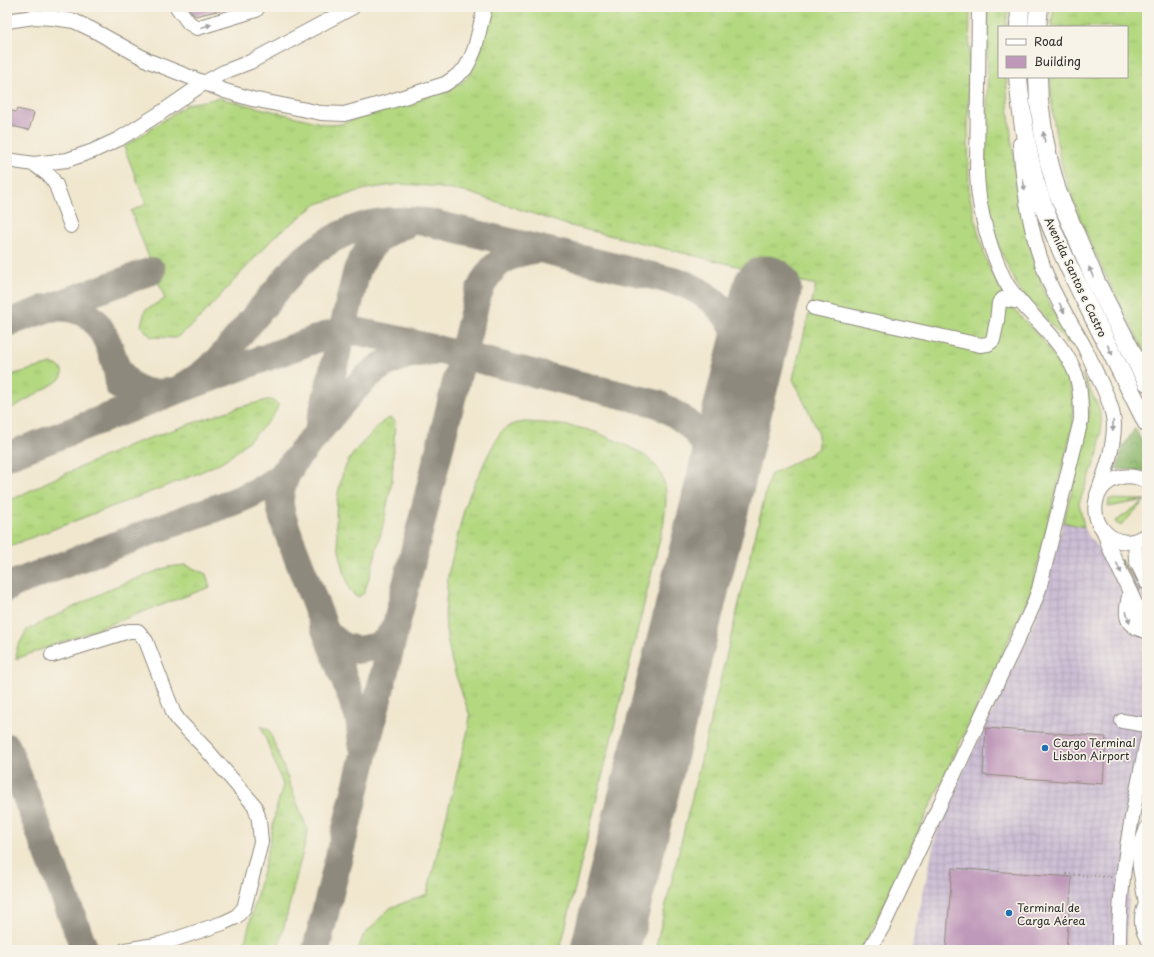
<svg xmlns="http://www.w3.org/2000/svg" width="1154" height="957" font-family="'Playpen Sans',sans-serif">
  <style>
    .industrial { fill: url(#industrial-grid) }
    .grass { fill: url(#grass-tufts); stroke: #708256 }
    .forest { fill: url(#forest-crowns); stroke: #5d724c }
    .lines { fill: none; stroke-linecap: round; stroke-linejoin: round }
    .taxiway { stroke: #8e897d; stroke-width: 28 }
    .runway { stroke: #8e897d; stroke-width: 69 }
    .building { fill: #bf99ba }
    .minor-casing { stroke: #8e897d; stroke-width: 16 }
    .major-casing { stroke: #8e897d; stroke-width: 20 }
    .path { stroke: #8e897d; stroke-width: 2; stroke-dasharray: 1 3; stroke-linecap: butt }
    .minor { stroke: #fff; stroke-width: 14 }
    .major { stroke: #fff; stroke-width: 18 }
    .oneway { fill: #a0a0a0 }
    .poi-dot { fill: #1f6fb2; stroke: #f7f3e8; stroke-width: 1.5 }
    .labels { text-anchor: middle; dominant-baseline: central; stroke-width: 3.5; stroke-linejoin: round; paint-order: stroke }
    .street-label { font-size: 11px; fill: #2b2b2b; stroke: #f7f3e8 }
    .poi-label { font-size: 11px; fill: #2b2b2b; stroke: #f7f3e8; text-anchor: start }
  </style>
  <defs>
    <pattern id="industrial-grid" width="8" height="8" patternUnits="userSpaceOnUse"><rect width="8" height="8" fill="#ccbed4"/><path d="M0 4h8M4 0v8" fill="none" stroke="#afa3b6"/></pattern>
    <pattern id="grass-tufts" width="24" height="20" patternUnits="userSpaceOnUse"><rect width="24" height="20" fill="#b4d880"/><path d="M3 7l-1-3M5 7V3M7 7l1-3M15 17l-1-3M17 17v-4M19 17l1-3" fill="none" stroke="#9bba6f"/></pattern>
    <pattern id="forest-crowns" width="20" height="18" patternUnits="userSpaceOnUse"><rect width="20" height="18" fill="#8fb86e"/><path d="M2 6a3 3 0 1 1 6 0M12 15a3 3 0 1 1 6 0" fill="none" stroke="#75965b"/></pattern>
  </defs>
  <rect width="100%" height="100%" fill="#f7f3e8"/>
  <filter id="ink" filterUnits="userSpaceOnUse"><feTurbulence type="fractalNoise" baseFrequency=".025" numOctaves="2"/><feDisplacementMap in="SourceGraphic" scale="8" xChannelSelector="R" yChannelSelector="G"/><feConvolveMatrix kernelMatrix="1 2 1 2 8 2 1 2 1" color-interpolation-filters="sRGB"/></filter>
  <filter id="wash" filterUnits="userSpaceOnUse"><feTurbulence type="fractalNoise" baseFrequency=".012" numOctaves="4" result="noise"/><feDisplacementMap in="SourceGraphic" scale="16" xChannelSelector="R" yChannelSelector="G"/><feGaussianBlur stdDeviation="0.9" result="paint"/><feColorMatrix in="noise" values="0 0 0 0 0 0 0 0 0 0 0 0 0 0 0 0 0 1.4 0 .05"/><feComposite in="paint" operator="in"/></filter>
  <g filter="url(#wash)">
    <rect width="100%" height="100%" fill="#f1e7cf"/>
    <path class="industrial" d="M1063 522 1084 527 1090 538 1102 552 1121 581 1147 569V787L1131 868 1127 930V950H911L937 829 971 755 1002 691 1042 603Z"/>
    <g class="grass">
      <path d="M490 7H970L968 127 969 194 976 223 985 257 992 274 1012 307 1043 341 1066 373 1073 396V425L1030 594 866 943 861 950H655L770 475 812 453 818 448V431L793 379 816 285 567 225 470 193 429 186 400 184 366 189 317 204 275 236 195 323 176 338 151 337 141 326 145 310 165 299 131 211 146 204 124 147 188 104 219 98 329 125 340 124 452 89 467 78 480 55Z"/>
      <path d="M988 7H1008L1006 27H999V77H1006C1011 150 1020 224 1045 293 1052 310 1061 326 1069 342L1068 343 1019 289 1001 252 992 222 984 182 987 116Z"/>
      <path d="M1054 7H1147V356C1116 297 1084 237 1064 173 1055 142 1052 109 1050 77H1127V27H1051Z"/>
      <path d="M51 364C58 364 66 370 61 378 60 379 56 382 55 383L7 411V376Z"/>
      <path d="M1082 374 1099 408 1102 423 1098 454 1079 503 1084 527 1063 522 1081 456 1089 414 1088 392Z"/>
      <path d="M267 400H271L278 404C279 416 241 448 231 456 219 464 205 470 192 476L7 547V502L45 483 132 444 240 407Z"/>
      <path d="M390 418 395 421 392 481 383 525 370 575 364 593 358 597C349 594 348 584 346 577 335 543 332 507 343 473 348 457 360 445 371 434 377 428 382 420 390 418Z"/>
      <path d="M525 422C547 423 568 425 589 430 596 432 603 435 609 438 631 447 657 457 664 482 668 495 665 509 664 522L560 950H358L363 936 390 908 427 894 468 730 470 716 455 673 451 658 446 631 445 614 448 575 466 502 488 455 499 435 503 430 514 424Z"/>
      <path d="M1109 499 1145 500 1108 507Z"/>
      <path d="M1145 500 1121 526 1115 522Z"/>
      <path d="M186 565 206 574 210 587 16 659 17 648 27 630 114 587 168 567Z"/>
      <path d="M261 726 269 730 308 831 278 950H243L268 850 276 810 283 785Z"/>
    </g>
    <path class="forest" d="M1135 428 1147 452V471L1117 469 1123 447Z"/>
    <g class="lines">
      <g class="taxiway">
        <path d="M46 308C84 305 98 316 111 351 115 363 119 373 119 386"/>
        <path d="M7 323 152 271"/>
        <path d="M117 368C120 372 123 377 127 381 141 396 159 394 178 390L330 334 342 332H360L400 340 658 404C666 409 674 413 682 419 704 434 715 462 716 488 716 495 715 502 714 509"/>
        <path d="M319 425 324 407 357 270C367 248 382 231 405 225"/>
        <path d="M7 456 178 390 201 375 219 360 294 269C321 242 357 221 397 221 407 220 417 221 427 222L682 283C725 300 747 336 744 381"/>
        <path d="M292 465C285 476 279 490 280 504 281 517 287 529 291 541L355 707 359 718 362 744"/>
        <path d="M7 588 13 584 31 577C84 557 137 537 190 517 218 507 254 497 278 478 288 470 296 459 304 449 315 436 326 422 337 409 364 376 386 353 432 352"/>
        <path d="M327 633 342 646 357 650 374 647 385 642 395 628"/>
        <path d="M7 747 85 950"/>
        <path d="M316 950 477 297C489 264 505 254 539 249"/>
      </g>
      <path class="runway" d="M605 950 714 509 735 420 767 290"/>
    </g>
    <g id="blocks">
      <g class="building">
        <path d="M188 7H221V10L195 16Z"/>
        <path d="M17 109 34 113 29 130 12 126 13 124 7 122V110L16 112Z"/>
        <path d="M1124 558 1141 588 1139 591Z"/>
        <path d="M986 728 1106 737 1103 784 983 775Z"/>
        <path d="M952 868 1072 877 1066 950H946Z"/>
      </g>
    </g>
  </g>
  <g filter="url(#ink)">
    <use href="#blocks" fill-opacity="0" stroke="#8e897d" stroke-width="1"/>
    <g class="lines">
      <g class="minor-casing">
        <g id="minor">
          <path d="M177 7 189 23 197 28 256 10 258 7"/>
          <path d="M7 21 34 17 53 18 74 21 93 30 149 61 225 91 252 99 292 107 321 113 344 114 391 101 445 84 454 78 465 69 470 60 475 48 485 7"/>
          <path d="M1020 144C1024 192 1031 240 1050 284 1060 306 1073 326 1085 348 1090 358 1094 368 1099 379 1106 393 1113 408 1114 424 1114 449 1105 473 1097 495"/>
          <path d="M7 160 34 164 67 160 93 151 119 139 132 131 162 112 204 83 224 72 250 62 353 7"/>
          <path d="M34 164 50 176 56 185 71 226"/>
          <path d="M814 308 980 345 988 344 993 340 997 321 999 303 1003 299 1021 302"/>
          <path d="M1147 482C1139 476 1127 475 1118 478 1111 480 1105 484 1101 490 1081 521 1118 558 1147 534"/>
          <path d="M1104 532 1110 549 1147 629"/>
          <path d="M1135 541 1136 560 1147 583"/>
          <path d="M1130 592C1125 611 1122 627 1147 631"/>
          <path d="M52 655 129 631H138L146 641 174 714 179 721 206 749 255 806 259 820 261 842 244 908 236 917 223 923 161 944 125 950"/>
          <path d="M1122 721 1147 725"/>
          <path d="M1147 903C1140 914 1140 927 1147 938"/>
          <path d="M1146 904 1140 868 1139 850 1147 828"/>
          <path d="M869 950 883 926 1033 606 1039 589 1081 420C1081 406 1081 389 1076 375 1063 339 1029 317 1008 286 1001 275 997 262 992 250 983 222 978 201 977 172L979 7"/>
          <path d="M1119 950C1118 879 1133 810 1147 741"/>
        </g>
      </g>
      <g class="major-casing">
        <g id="major">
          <path d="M1019 27 1020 7"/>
          <path d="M1037 27 1039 7"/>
          <path d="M1018 77C1021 112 1026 147 1035 181 1049 227 1070 270 1091 312 1110 349 1128 386 1147 423"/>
          <path d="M1038 77 1039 101 1044 138 1049 162 1057 191 1096 282 1147 382"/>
        </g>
      </g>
      <g class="path">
        <path d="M1144 713 1147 701"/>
        <path d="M1105 758 1132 761"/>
        <path d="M1066 874 1111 877"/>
      </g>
      <use href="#minor" class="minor"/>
      <use href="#major" class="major"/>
    </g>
    <defs><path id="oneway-solid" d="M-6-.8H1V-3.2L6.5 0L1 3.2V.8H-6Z"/></defs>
    <g class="oneway">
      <use href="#oneway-solid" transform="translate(206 26) rotate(-16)"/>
      <use href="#oneway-solid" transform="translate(1044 137) rotate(-99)"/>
      <use href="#oneway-solid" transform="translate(1024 185) rotate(80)"/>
      <use href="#oneway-solid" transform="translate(1091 272) rotate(-113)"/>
      <use href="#oneway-solid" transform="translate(1062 308) rotate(62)"/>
      <use href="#oneway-solid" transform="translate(1110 350) rotate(63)"/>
      <use href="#oneway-solid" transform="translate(1113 426) rotate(91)"/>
      <use href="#oneway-solid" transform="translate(1119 568) rotate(65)"/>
      <use href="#oneway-solid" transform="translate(1128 617) rotate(72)"/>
    </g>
  </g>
  <g class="poi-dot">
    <circle cx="1045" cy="748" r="4"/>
    <circle cx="1009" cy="913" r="4"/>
  </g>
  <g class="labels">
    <g class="street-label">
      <text transform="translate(1076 277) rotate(65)">Avenida Santos e Castro</text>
    </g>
    <g class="poi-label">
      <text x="1053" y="742">Cargo Terminal<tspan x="1053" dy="13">Lisbon Airport</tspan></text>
      <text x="1017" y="907">Terminal de<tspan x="1017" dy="13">Carga Aérea</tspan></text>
    </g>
  </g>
  <rect width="1154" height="957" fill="none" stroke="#f7f3e8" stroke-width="24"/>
  <rect x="998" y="26" width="130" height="52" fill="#f7f3e8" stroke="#a5a39c"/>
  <rect x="1006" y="39" width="20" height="6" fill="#ffffff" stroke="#a5a39c"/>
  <text x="1034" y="46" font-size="12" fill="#2b2b2b">Road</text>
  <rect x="1006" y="56" width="20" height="12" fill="#bf99ba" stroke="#a5a39c"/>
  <text x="1034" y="66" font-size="12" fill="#2b2b2b">Building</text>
</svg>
